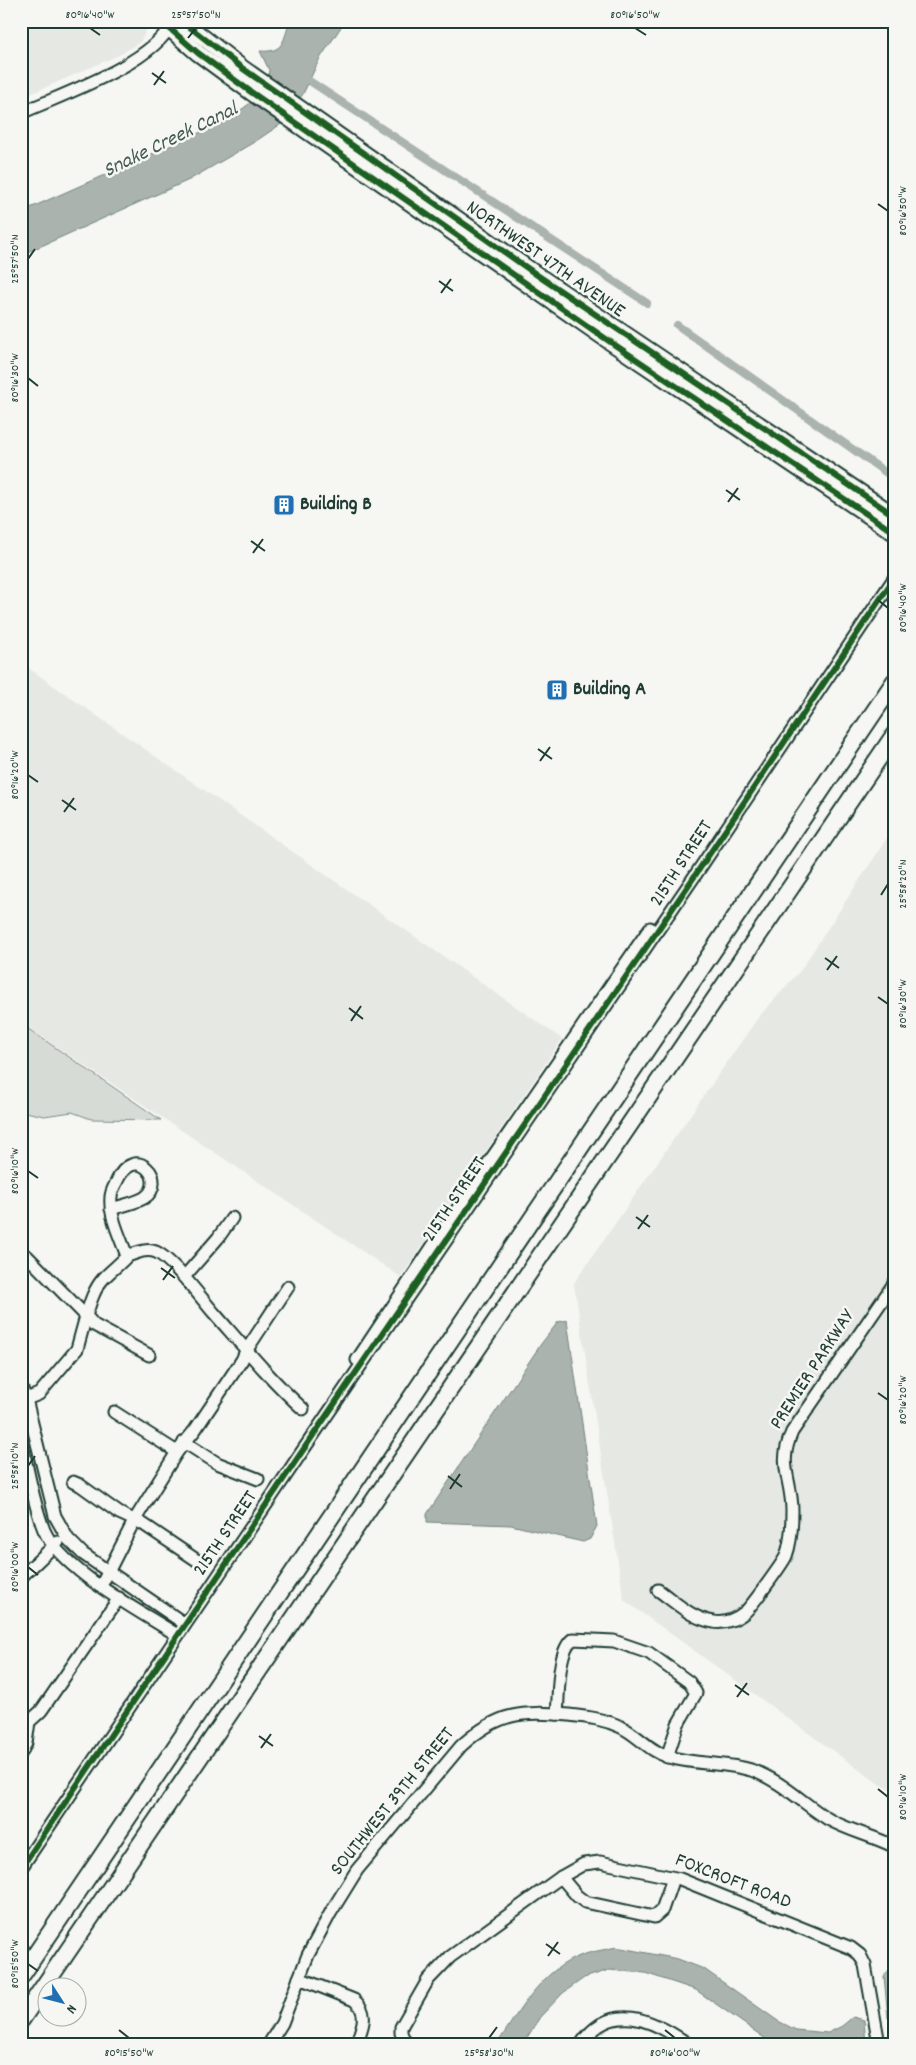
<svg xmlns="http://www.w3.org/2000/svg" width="916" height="2065" font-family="Dekko,sans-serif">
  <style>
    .built { fill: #e6e8e4 }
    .green { fill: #d6dbd6; stroke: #7a8c85 }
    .water { fill: #aab3ae; stroke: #72847d }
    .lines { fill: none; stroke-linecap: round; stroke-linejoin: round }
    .canal { stroke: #aab3ae; stroke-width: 8 }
    .minor-casing { stroke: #1f3d34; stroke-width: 15 }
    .major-casing { stroke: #1f3d34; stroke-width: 19 }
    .highway-casing { stroke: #1f3d34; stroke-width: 20 }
    .minor { stroke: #f6f6f2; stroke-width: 11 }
    .major { stroke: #f6f6f2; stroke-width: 15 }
    .highway { stroke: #f6f6f2; stroke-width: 16 }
    .cycleway-casing { stroke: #f6f6f2; stroke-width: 9 }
    .cycleway { stroke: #1b5e20; stroke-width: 6 }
    .ticks { fill: none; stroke: #1f3d34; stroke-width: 2 }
    .labels { text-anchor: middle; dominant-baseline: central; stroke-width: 5; stroke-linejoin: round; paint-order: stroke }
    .street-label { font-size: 20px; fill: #1f3d34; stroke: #f6f6f2 }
    .poi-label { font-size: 20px; font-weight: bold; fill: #1f3d34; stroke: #f6f6f2; text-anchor: start }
    .water-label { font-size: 21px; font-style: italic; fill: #425a52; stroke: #f6f6f2 }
    .neatline { fill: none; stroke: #1f3d34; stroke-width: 2 }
    .ticks-label { font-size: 12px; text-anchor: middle; fill: #1f3d34 }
  </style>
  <rect width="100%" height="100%" fill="#f6f6f2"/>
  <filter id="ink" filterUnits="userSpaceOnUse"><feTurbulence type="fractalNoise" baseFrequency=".02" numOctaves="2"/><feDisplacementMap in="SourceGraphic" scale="10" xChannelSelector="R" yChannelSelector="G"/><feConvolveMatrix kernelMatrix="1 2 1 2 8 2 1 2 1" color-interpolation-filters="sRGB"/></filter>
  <g filter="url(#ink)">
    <g class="built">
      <path d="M21 21H144L147 29 140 42 121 54 21 98Z"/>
      <path d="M21 663 562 1039 401 1277 21 1023Z"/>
      <path d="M895 826V1791L879 1784 624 1600 574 1283 757 1019 800 971Z"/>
    </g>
    <path class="green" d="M21 1024 161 1120 91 1119 72 1112 44 1116 21 1111Z"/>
    <g class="water">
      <path d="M290 21H345L319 60 303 94 281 124 256 141 189 180 21 255V212L226 121 249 104 268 75 269 70 260 51C284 53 283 41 290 21Z"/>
      <path d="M567 1320 597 1526 590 1539 583 1542 511 1525 427 1522V1514L541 1344 558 1322Z"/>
      <path d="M616 1947 678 1959 704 1969 778 2021 796 2030 828 2033 842 2026 853 2017 864 2020 866 2044H773L696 1990 645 1973 609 1970 584 1978 563 1993 540 2017 523 2044H497C520 2010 541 1970 582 1955 593 1951 605 1950 616 1947Z"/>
      <path d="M895 1962V2024L888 2018 884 1976Z"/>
    </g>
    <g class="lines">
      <g class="canal">
        <path d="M302 76 647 303"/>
        <path d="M677 325 895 479"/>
      </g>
      <g class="minor-casing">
        <g id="minor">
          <path d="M21 113C63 94 152 64 172 23"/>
          <path d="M111 1209C121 1206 135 1203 144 1198 170 1181 134 1140 116 1183 114 1187 111 1192 111 1197 109 1216 121 1239 127 1256 119 1265 110 1271 103 1279 94 1289 90 1303 86 1316L94 1325 149 1355"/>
          <path d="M127 1256C137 1253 146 1248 156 1252 172 1259 202 1299 214 1313 243 1346 271 1380 303 1409"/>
          <path d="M184 1277 218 1238 232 1218"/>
          <path d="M357 1360 476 1181 650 928"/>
          <path d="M21 1387 26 1399 55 1516 68 1539 83 1554 185 1624"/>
          <path d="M21 1401 39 1394 77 1349 86 1316 27 1256"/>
          <path d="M114 1412 177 1452"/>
          <path d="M21 1441C28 1469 33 1503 44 1530 61 1570 140 1611 177 1635"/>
          <path d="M184 1442 217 1463 258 1479"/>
          <path d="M73 1482 80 1485 119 1513 143 1524 198 1561"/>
          <path d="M21 1577 58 1542"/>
          <path d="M101 1586 134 1521 177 1452 195 1430 242 1360 246 1351 288 1287"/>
          <path d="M658 1590C675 1602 692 1619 714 1622 724 1624 737 1619 745 1612 751 1607 783 1563 786 1556 791 1543 792 1524 792 1511 792 1478 777 1466 792 1432L895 1282"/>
          <path d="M557 1714C559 1695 557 1650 573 1639L614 1641 649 1653 689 1682 696 1693 678 1724 667 1757"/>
          <path d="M21 1753 26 1743 29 1722 41 1711 119 1598"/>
          <path d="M21 1868 299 1456 696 874 895 577"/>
          <path d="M561 1877 577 1896 585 1902 654 1917 662 1910 673 1878"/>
          <path d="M299 1978 354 2000C370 2013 362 2028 356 2044"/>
          <path d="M269 2044 282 2023 308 1955 331 1912 357 1870 461 1746C498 1712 521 1711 569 1715 588 1717 604 1719 621 1727 638 1735 650 1752 669 1757 696 1765 725 1762 751 1770 781 1780 802 1803 828 1819 849 1831 874 1836 895 1847"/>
          <path d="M406 2044 401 2033V2027L428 1980 450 1957 561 1877 584 1864 600 1862 680 1879 851 1948 860 1955 865 1965 879 2044"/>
          <path d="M581 2044C611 2000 652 2019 688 2044"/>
        </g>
      </g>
      <g class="major-casing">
        <g id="major">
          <path d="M161 21 198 53 251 92 609 341 895 533"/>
          <path d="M182 21 242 68 540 277 895 516"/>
        </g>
      </g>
      <g class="highway-casing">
        <g id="highway">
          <path d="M21 1976 895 681"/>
          <path d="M21 2020 895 734"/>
        </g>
      </g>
      <use href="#minor" class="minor"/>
      <use href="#major" class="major"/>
      <use href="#highway" class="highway"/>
      <g class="cycleway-casing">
        <g id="cycleway">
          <path d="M161 21 198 53 251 92 609 341 895 533"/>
          <path d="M182 21 242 68 540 277 895 516"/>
          <path d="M21 1868 299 1456 696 874 895 577"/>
        </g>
      </g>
      <use href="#cycleway" class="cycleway"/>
    </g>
  </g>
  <path class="ticks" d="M90 28 100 35M635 28 646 35M188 38 196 28M152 73 166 83M154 85 164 71M878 204 888 211M28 259 35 249M439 281 453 291M441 293 451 279M28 378 38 386M726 490 740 500M728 502 738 488M251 541 265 551M253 553 263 539M878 600 888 608M538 749 552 759M540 761 550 747M28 775 38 782M62 800 76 810M64 812 74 798M881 895 888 884M825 958 839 968M827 970 837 956M878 997 888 1004M349 1008 363 1019M351 1021 361 1006M28 1171 38 1178M636 1217 650 1227M638 1229 648 1215M161 1268 175 1278M163 1280 173 1266M878 1393 888 1400M28 1466 35 1456M448 1476 462 1487M450 1489 460 1474M28 1567 38 1575M735 1685 749 1695M737 1697 747 1683M259 1736 273 1746M261 1748 271 1734M878 1789 888 1797M546 1944 560 1954M548 1956 558 1942M28 1964 38 1971M119 2030 129 2038M665 2030 675 2038M489 2038 497 2027"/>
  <defs>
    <g id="building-square" transform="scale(1.125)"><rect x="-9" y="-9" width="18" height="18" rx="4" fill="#1f6fb2" stroke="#f6f6f2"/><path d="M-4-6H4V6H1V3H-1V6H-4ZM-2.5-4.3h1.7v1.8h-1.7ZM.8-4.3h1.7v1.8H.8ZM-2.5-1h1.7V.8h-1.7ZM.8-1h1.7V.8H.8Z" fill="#fff"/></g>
  </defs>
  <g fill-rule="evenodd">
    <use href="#building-square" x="284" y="505"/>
    <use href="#building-square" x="557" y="690"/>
  </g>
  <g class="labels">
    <g class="street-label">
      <text transform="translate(545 260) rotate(35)">NORTHWEST 47TH AVENUE</text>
      <text transform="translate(682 864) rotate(-57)">215TH STREET</text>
      <text transform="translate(455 1200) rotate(-56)">215TH STREET</text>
      <text transform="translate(813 1370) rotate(-57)">PREMIER PARKWAY</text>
      <text transform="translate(226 1534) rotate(-56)">215TH STREET</text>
      <text transform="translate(393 1802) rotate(-51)">SOUTHWEST 39TH STREET</text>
      <text transform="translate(733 1882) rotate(21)">FOXCROFT ROAD</text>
    </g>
    <g class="poi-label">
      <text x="300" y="505">Building B</text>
      <text x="573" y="690">Building A</text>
    </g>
    <g class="water-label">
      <text transform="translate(171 141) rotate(-26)">Snake Creek Canal</text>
    </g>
  </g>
  <rect width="916" height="2065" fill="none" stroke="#f6f6f2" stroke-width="55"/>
  <g transform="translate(62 2002) rotate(126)"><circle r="24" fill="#f6f6f2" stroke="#a0aca6"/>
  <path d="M0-4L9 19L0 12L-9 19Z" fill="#1f6fb2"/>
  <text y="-8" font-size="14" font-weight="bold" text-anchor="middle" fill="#1f3d34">N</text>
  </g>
  <rect x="28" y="28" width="860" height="2010" class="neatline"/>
  <g class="ticks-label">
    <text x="90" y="18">80°16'40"W</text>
    <text x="196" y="18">25°57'50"N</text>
    <text x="635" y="18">80°16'50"W</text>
    <text transform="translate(902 211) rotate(-90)" y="4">80°16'50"W</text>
    <text transform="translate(14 259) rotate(-90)" y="4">25°57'50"N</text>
    <text transform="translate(14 378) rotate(-90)" y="4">80°16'30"W</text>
    <text transform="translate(902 608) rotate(-90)" y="4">80°16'40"W</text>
    <text transform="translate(14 775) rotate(-90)" y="4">80°16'20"W</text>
    <text transform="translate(902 884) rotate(-90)" y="4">25°58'20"N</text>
    <text transform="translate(902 1004) rotate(-90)" y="4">80°16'30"W</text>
    <text transform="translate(14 1171) rotate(-90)" y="4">80°16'10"W</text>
    <text transform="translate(902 1400) rotate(-90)" y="4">80°16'20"W</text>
    <text transform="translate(14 1466) rotate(-90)" y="4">25°58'10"N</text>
    <text transform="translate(14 1567) rotate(-90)" y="4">80°16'00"W</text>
    <text transform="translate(902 1797) rotate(-90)" y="4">80°16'10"W</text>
    <text transform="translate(14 1964) rotate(-90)" y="4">80°15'50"W</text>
    <text x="129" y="2056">80°15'50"W</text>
    <text x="489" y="2056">25°58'30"N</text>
    <text x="675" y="2056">80°16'00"W</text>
  </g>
</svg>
